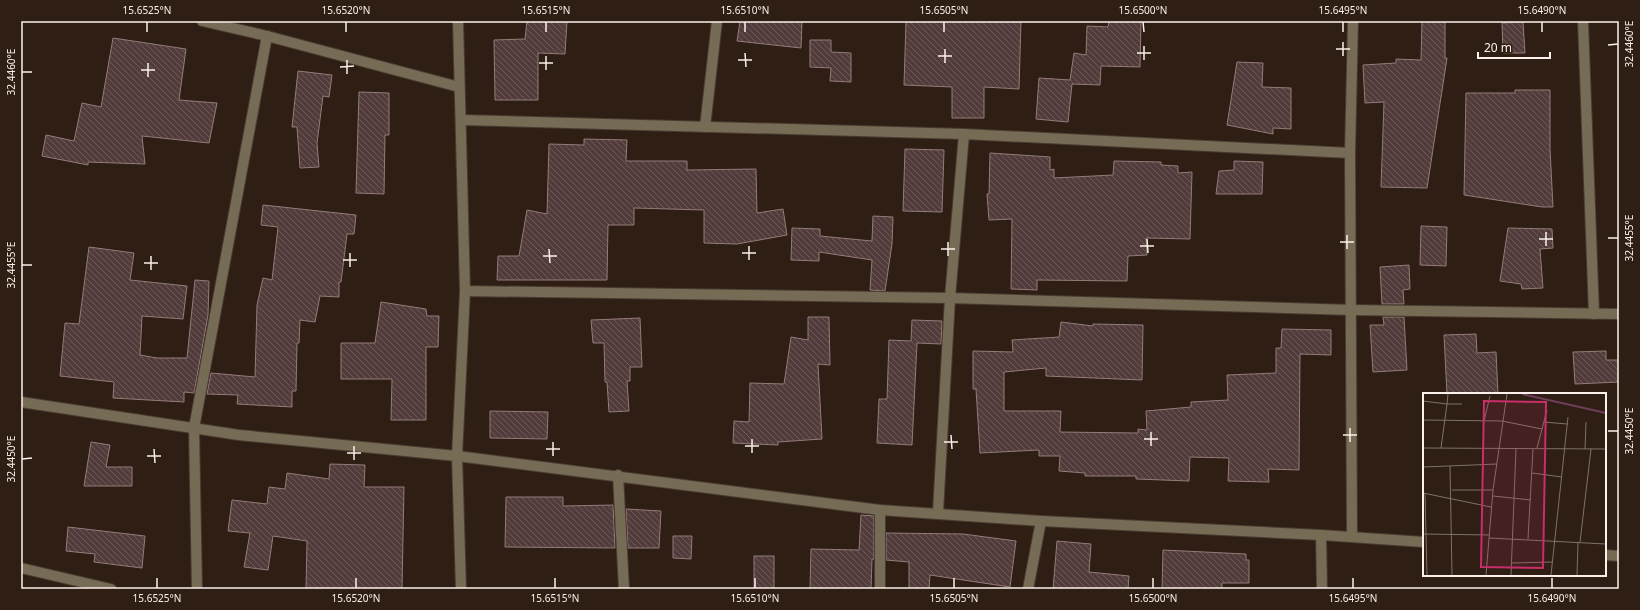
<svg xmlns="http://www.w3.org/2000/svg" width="1640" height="610" font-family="'Noto Sans',sans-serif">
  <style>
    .building { fill: url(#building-back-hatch); stroke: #947b7a }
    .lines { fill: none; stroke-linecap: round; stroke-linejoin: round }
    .street-casing { stroke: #4b3c32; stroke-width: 12 }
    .street { stroke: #766b55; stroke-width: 10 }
    .ticks { fill: none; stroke: #fcf1ea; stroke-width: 1.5 }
    .inset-river { fill: none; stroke: #703d5a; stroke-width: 2 }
    .inset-road { fill: none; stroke: #80726a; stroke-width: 1 }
    .view { fill: #c82e69; fill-opacity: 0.15; stroke: #c82e69; stroke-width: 2 }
    .inset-edge { fill: none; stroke: #fcf1ea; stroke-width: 2 }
    .neatline { fill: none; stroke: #fcf1ea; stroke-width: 1.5 }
    .ticks-label { font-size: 10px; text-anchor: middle; fill: #fcf1ea }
  </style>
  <defs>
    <pattern id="building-back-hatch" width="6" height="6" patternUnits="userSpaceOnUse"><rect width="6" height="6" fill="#523c3b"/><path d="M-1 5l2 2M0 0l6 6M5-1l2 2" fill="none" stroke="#6c5958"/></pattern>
  </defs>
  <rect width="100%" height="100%" fill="#2e1e14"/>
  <g class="building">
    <path d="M527 21H567L565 54 538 53V100H495L494 40 525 39Z"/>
    <path d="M740 21H802L801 48 737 41Z"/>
    <path d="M906 21H1021L1019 89 984 87V118H952V87L904 85Z"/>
    <path d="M1109 21H1141L1140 67 1101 66 1100 85 1072 84 1068 122 1036 119 1039 78 1070 80 1074 53 1086 55 1087 26 1108 27Z"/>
    <path d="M1422 21H1445V58H1447L1427 188 1381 187 1384 102 1365 103 1363 65 1396 63V59L1421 60Z"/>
    <path d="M1523 22 1525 53H1503L1502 23Z"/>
    <path d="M113 38 186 49 179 100 217 103 209 143 142 136 145 164 88 162V165L42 156 46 135 74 141 82 103 101 107Z"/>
    <path d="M810 40H831V52L851 53V82L830 81 831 68 810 67Z"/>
    <path d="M1237 62 1263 63 1262 87 1291 88V129L1273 128V134L1227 125Z"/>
    <path d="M298 71 332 75 329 97 323 96 317 143 319 167 300 168 297 127H292Z"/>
    <path d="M1515 90H1550V149L1553 207H1542L1464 195 1466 93H1515Z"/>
    <path d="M359 92 389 93V135H385L384 194 356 193Z"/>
    <path d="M584 139 627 140 626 161H687V170L756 169 757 213 783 209 787 235 737 244 704 243V210L634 208V225H608L607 280H497L498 256H519L527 210 547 214 549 144 584 145Z"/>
    <path d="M905 149 944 150 942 212 903 211Z"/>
    <path d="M990 153 1050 157V170L1054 169V178L1113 175 1114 161 1161 162V165L1178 166V173L1192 172 1190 239 1146 238 1147 255 1128 256 1127 281 1037 280V290L1011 289 1012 219 989 220 987 194H989Z"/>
    <path d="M1234 161 1263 162 1262 194H1216L1219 171 1234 170Z"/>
    <path d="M263 205 356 215 354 234H347L341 282H339V297L320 296 315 322 300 320 299 343H297L296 391H292V407L237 404 238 395 207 394 211 373 255 377 257 305 263 278 272 280 278 227 261 225Z"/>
    <path d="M873 216 893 217 892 244 885 291 870 290 872 260 819 252V261L791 260 792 228 820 229V236L872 241Z"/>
    <path d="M1421 226 1447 227 1446 266 1420 265Z"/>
    <path d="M1508 228 1552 229 1553 248 1540 249 1543 288 1522 289 1521 284 1500 281Z"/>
    <path d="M89 247 134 253 130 280 187 286 183 319 142 316 140 355 157 358H187L195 280 209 281 208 315 194 393 184 392V402L113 398 114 382 60 376 65 323 79 324Z"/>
    <path d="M1409 265 1410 289 1403 290 1404 304H1382L1380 267Z"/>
    <path d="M381 302 426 309 427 316H439L438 347H426V420H391L392 379H341V343H375Z"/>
    <path d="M808 317H829L830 365 818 364 822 439 778 442V445L733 443 734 421 749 422 750 383 784 384 791 337 808 340Z"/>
    <path d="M1383 317H1404L1407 370 1373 372 1370 325H1384Z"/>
    <path d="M640 318 642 367H630V381H627L629 411 609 412 607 382H605L604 343H593L591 320Z"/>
    <path d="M912 320 942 321 941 344 917 343 912 445 877 443 879 399H887L889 340 911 341Z"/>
    <path d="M1061 322 1093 326V324L1143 325 1142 380 1046 376V368L1004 372V411H1061L1060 432 1138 433V429L1147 430 1146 411 1191 407V402L1228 400 1227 375 1276 373V348H1281L1282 329 1331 330V355L1300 354 1299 470 1268 469 1269 482 1228 481 1229 458 1190 457 1189 481 1136 479V476H1085V473L1059 471 1060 456H1039V450L980 453 976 389H973V351L1013 352 1012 340 1059 337Z"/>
    <path d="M1476 334 1477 353 1496 352 1498 394H1447L1444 335Z"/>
    <path d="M1606 351V360H1619V382L1575 384 1573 352Z"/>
    <path d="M490 411 548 412 547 439 490 438Z"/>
    <path d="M91 442 110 445 106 467H132V486H84Z"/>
    <path d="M330 464 365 465 364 487H404L402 589 306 588 307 541 273 536 268 570 244 567 250 533 228 531 232 500 267 504 269 487 285 489 287 473 329 479Z"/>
    <path d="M506 497H563V506L613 505 615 548 505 547Z"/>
    <path d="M626 509 661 511 659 548H628Z"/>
    <path d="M861 515 874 516V559H872L871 589H810L811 549 859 550Z"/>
    <path d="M68 527 145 536 142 568 94 562 95 554 66 551Z"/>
    <path d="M886 533 963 534 1016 541 1010 587 930 575 929 589H909V562L886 560Z"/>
    <path d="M673 536H692L691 559 673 558Z"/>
    <path d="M1057 541 1091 544 1089 572 1129 576 1128 589H1053Z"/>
    <path d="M1163 550 1246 554V560H1249V583H1222V589H1162Z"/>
    <rect x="754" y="556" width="20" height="33"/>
  </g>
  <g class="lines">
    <g class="street-casing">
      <g id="street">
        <path d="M202 21 267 36 459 87"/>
        <path d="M458 21 465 291 457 456 461 589"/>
        <path d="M1583 21 1594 314"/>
        <path d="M462 120 964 134 1350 153"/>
        <path d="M705 127 717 21"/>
        <path d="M465 291 950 298 1352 310 1619 314"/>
        <path d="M21 402 239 435 457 456 880 510 1041 521 1321 535 1424 542"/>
        <path d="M618 475 624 589"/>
        <path d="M880 510V589"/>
        <path d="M938 512 950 298 964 134"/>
        <path d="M1321 535 1322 589"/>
        <path d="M1352 537 1350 153 1353 21"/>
        <path d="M1605 555 1619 556"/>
        <path d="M21 568 111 589"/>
        <path d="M197 589 194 428 267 36"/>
        <path d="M1028 589 1041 521"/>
      </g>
    </g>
    <use href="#street" class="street"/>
  </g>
  <path class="ticks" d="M147 22V32M346 22V32M546 22V32M745 22V32M944 22V32M1143 22 1144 32M1343 22V32M1542 22V32M1343 42V56M1608 45 1618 44M1144 46V60M945 49V63M1336 49H1350M745 53 746 67M1137 53H1151M546 56V70M938 56H952M347 60V74M738 60H752M148 63V77M539 63H553M340 67 354 66M141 70H155M22 72H32M1546 232V246M1347 235V249M1608 238H1618M1147 239 1148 253M1539 239H1553M948 242V256M1340 242H1354M749 246V260M1140 246H1154M549 249 550 263M941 249H955M350 253V267M742 253H756M151 256V270M543 256H557M343 260H357M144 263H158M22 265H32M1350 428V442M1608 431H1618M1151 432V446M951 435 952 449M1343 435H1357M752 439V453M1144 439H1158M553 442V456M944 442H958M354 446V460M745 446H759M154 449 155 463M546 449H560M347 453H361M147 456H161M22 459 32 458M157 578V588M356 578V588M555 578V588M755 578V588M954 578V588M1153 578V588M1353 578V588M1552 578V588"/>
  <g transform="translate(1423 393)">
    <rect width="183" height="183" fill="#2e1e14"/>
    <path class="inset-river" d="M99 1 183 20"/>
    <path class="inset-road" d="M25 1 24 11H39M0 8 24 11 18 55M0 27 79 28 119 36M61 28 67 3M121 29 144 31M0 55 183 56M114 55 124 17M162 56 163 29M27 73 29 182M0 74 74 71M109 80 139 84M29 97H70M0 100 68 114M2 100 4 182M70 103 108 107M0 141 67 142M66 145 183 151M105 146 110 56M157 149 168 56M88 170 129 169M63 182 70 97 84 1M88 182 93 56M128 182 145 24M154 182 155 149"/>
    <path class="view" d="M61 8 123 9 120 175 58 174Z"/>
    <rect width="183" height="183" class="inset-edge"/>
  </g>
  <rect width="1640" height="610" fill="none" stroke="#2e1e14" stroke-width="44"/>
  <path d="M1478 52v6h72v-6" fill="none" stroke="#fcf1ea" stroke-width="2"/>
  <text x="1484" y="52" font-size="12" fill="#fcf1ea" stroke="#2e1e14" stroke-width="3" paint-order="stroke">20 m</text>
  <rect x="22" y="22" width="1596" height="566" class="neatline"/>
  <g class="ticks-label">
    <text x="147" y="14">15.6525°N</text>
    <text x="346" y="14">15.6520°N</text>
    <text x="546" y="14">15.6515°N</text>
    <text x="745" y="14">15.6510°N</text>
    <text x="944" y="14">15.6505°N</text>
    <text x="1143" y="14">15.6500°N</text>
    <text x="1343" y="14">15.6495°N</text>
    <text x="1542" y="14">15.6490°N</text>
    <text transform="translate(1629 44) rotate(-90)" y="4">32.4460°E</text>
    <text transform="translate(11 72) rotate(-90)" y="4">32.4460°E</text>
    <text transform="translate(1629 238) rotate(-90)" y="4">32.4455°E</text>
    <text transform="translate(11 265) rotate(-90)" y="4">32.4455°E</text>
    <text transform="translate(1629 431) rotate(-90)" y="4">32.4450°E</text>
    <text transform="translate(11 459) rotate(-90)" y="4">32.4450°E</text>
    <text x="157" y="602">15.6525°N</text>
    <text x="356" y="602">15.6520°N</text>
    <text x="555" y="602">15.6515°N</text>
    <text x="755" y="602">15.6510°N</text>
    <text x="954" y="602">15.6505°N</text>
    <text x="1153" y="602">15.6500°N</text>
    <text x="1353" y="602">15.6495°N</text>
    <text x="1552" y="602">15.6490°N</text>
  </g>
</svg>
